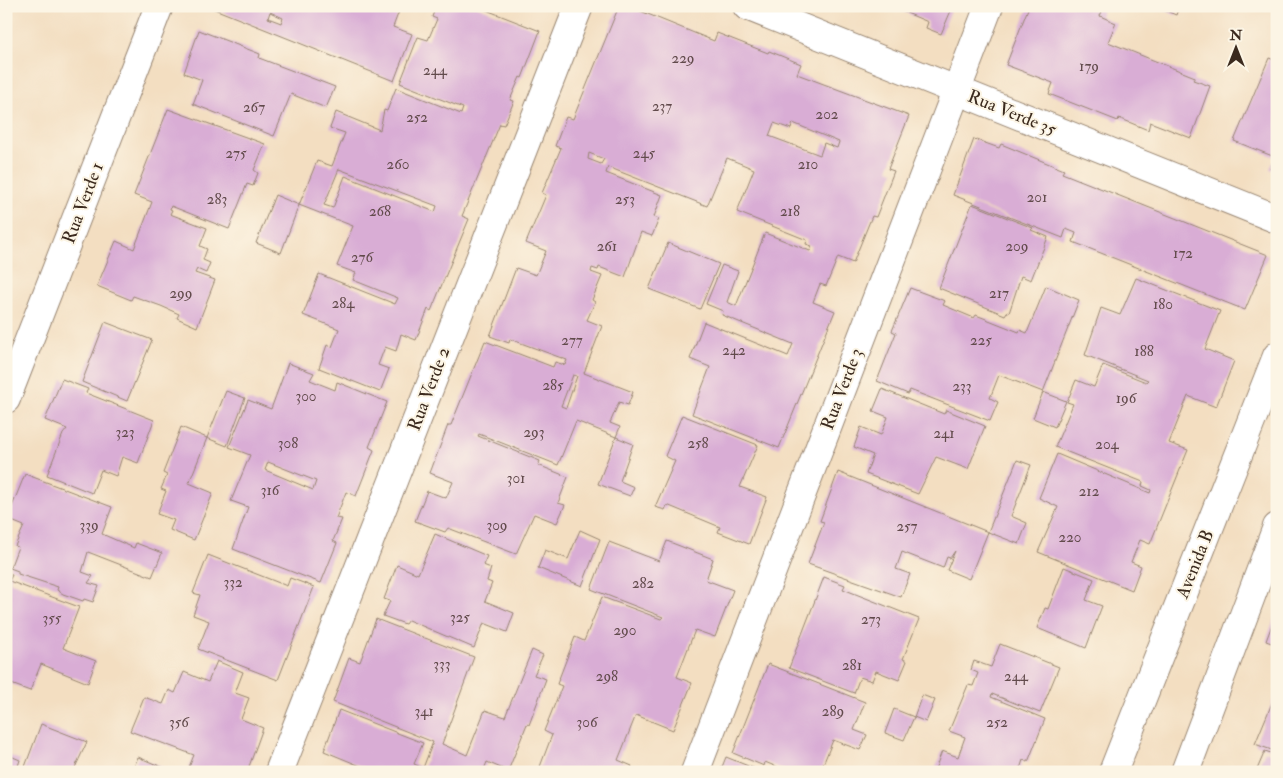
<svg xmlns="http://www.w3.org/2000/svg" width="1283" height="778" font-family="'IM FELL Double Pica',serif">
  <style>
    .building { fill: #d9add5; fill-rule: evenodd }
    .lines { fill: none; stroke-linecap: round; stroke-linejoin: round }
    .street-casing { stroke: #978470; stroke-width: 30 }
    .street { stroke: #fff; stroke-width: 28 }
    .labels { text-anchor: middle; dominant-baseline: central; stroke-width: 4; stroke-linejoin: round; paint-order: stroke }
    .number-label { font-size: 15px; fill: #624b4c }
    .street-label { font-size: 18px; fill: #3b2a1e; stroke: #fcf5e5 }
  </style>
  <rect width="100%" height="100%" fill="#fcf5e5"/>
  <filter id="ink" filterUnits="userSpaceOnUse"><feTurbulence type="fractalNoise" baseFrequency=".02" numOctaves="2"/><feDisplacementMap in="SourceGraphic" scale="10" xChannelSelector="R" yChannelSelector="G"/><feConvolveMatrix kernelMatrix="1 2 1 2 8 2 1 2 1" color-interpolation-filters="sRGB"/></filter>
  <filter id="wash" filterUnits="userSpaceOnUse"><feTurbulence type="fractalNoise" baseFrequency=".0096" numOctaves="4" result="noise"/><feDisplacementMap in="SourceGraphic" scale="20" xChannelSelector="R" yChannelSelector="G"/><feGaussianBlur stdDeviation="1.12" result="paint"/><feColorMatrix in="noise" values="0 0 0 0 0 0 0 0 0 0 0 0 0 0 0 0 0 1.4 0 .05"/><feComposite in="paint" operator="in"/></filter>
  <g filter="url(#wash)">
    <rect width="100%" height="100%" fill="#f3dec1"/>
    <g id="blocks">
      <g class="building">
        <path d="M207 6H401L393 27 412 34 394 81ZM270 12 283 18 281 23 268 18Z"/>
        <path d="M436 6H476L540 31 522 78 520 77 510 100 514 101 504 125 500 124 462 216 469 219 431 311 428 309 416 340 401 334 396 351 385 347 378 365 389 369 380 392 319 368 327 345 332 347 339 329 303 315 319 274 395 304 398 298 353 280 356 273 337 266 353 226 299 205 317 161 332 166 345 133 330 128 336 112 380 130 384 110 387 111 396 88 461 114 463 108 400 83 418 37 428 40 437 19 432 17ZM339 169 437 206 435 212 345 176 333 208 324 205Z"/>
        <path d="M619 6H628L714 41 717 33 768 53 769 51 801 64 797 74 909 116 888 169 894 171 876 217 872 216 853 263 838 257 826 286 820 284 813 302 835 311 779 448 692 414 710 367 690 359 704 322 788 356 793 344 722 315 723 311 706 304 722 265 738 271 727 302 736 306 765 233 810 251 812 246 806 244 807 240 737 212 754 169 727 158 707 206 608 167 606 173 662 195 654 217 659 219 652 236 641 232 625 277 599 267 598 270 592 268 591 272 602 276 592 300 595 302 587 320 602 326 584 373 633 392 628 405 619 402 610 423 620 427 616 437 633 444 620 481 634 487 630 496 598 484 616 437 576 421 558 465 479 434 478 436 540 461 538 465 568 477 558 503 565 505 557 523 534 514 516 554 448 528 445 532 415 521 427 491 446 498 453 482 430 473 448 425H451L485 341 553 367 555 362 565 365 567 360 510 339 509 343 490 336 516 268 536 275 546 251 526 243 546 195 542 193 561 148 555 146 566 117 573 119ZM774 123 791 129 793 123 839 142 837 148 824 143 820 155 769 136ZM589 153 604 159 601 164 588 159ZM573 375 577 376 566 408 561 406Z"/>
        <path d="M890 6H953L941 34 926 28 928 22Z"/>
        <path d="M1029 6H1104L1100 16 1116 23 1108 42 1195 77 1193 80 1210 86 1191 138 1150 122 1148 130 1119 118 1118 121 1049 94 1053 83 1006 65Z"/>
        <path d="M1154 6H1179L1176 15Z"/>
        <path d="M199 30 260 54 259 58 335 87 326 108 291 94 274 136 193 104 202 80 184 73Z"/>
        <path d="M1269 58 1277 61V172L1270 169 1275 157 1234 141Z"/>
        <path d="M168 109 265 144 254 170 258 173 253 186 247 184 229 229 171 206 170 209 172 210 170 214 207 228 200 246 207 249 203 260 210 263 206 273 197 269 195 273 215 280 197 327 177 318 179 314 161 306 133 296 131 300 97 286 116 241 134 249 141 231 152 202 134 195Z"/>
        <path d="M974 139 999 148 1001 144 1064 170 1062 173 1268 255 1245 310 1073 242 1076 233 1066 229 1063 238 953 195Z"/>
        <path d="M275 195 299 205 281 253 256 243Z"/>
        <path d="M972 204 1033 228 1031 230 1048 237 1031 280 1021 276 1009 313 1007 312 1005 315 939 288Z"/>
        <path d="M668 243 719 264 700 309 649 289Z"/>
        <path d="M1136 278 1220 311 1205 349 1234 361 1216 407 1188 396 1169 443 1188 450 1150 544 1140 540 1131 562 1141 566 1132 590 1038 552 1058 507 1039 498 1057 454 1150 493 1151 490 1142 486 1143 482 1055 447 1073 404 1067 402 1076 380 1094 387 1103 365 1146 382 1148 380 1085 355 1101 308 1120 315Z"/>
        <path d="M1046 286 1079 300 1043 392 999 375 990 398 998 402 990 421 910 390 908 394 877 381 896 333 892 331 910 288 945 301 943 305 974 318 976 315 1019 332 1020 330 1027 333Z"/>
        <path d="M105 322 152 340 127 401 82 382Z"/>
        <path d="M288 363 314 373 310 380 335 390 337 382 387 402 369 447 374 450 356 496 346 492 336 518 342 519 333 541 337 543 321 583 233 549 248 507 231 501 250 455 229 447 248 400 271 409ZM268 462 316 481 313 490 265 470Z"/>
        <path d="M62 379 88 389 86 393 154 420 138 463 122 457 116 476 101 470 92 493 47 475 63 434 67 429 45 420Z"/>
        <path d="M882 389 944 414 946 410 985 426 968 469 936 457 918 494 866 474 873 455 854 447 861 427 881 435 888 417 873 411Z"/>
        <path d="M226 391 245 398 227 446 207 438Z"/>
        <path d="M1043 392 1066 401 1055 427 1033 418Z"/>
        <path d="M682 415 758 445 740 487 767 497 749 544 718 532 720 527 667 505 665 510 655 507 675 461 665 456Z"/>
        <path d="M181 427 207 438 189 483 213 493 194 540 170 530 174 520 157 514 166 491 161 489 167 475 163 473Z"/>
        <path d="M1017 460 1031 465 1011 516 1027 523 1019 544 988 532Z"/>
        <path d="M838 472 988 532 969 579 947 570 955 551 950 558 947 557 943 568 902 552 896 569 910 574 901 597 808 564 824 522 820 521Z"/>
        <path d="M25 474 112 507 102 534 134 548 136 543 162 553 152 577 88 552 82 572 93 576 88 583 99 586 93 602 84 599 83 601 63 594 57 590 58 587 18 574V571L10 568 18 547 15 546 24 526 7 519Z"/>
        <path d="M580 530 600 539 582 586 538 568 545 550 568 559Z"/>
        <path d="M435 534 487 556 483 565 491 568 487 581 492 583 485 601 514 613 507 632 484 623 474 648 408 620 405 624 383 616 390 601 384 599 397 565 418 574Z"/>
        <path d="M667 541 713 559 706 580 733 590 715 637 695 630 677 677 692 683 673 730 636 715 618 760 632 766 629 772H538L552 735 544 731 562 686 557 684 575 637 584 641 602 597 661 619 663 617 591 589 609 542 659 561Z"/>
        <path d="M208 555 287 586 290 578 314 587 278 680 198 649 209 621 193 615 200 595 193 593Z"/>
        <path d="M1064 567 1094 579 1086 600 1102 606 1086 648 1037 628 1045 608 1048 609Z"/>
        <path d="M6 573 12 575 9 581 79 607 63 648 96 661 88 683 41 664 30 691 6 682Z"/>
        <path d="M824 577 845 585 843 589 919 619 903 659 907 661 899 680 876 671 872 681 860 677 854 693 789 668Z"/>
        <path d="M1277 611V645L1266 641Z"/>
        <path d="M376 619 474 657 442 744 467 755 485 710 505 717 532 650 543 655 534 675 546 679 529 725 527 724 508 771 487 762 483 772H375L324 751 339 710 423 743 414 764 423 768 433 742 333 702 349 658 360 662Z"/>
        <path d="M1000 644 1059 667 1040 713 992 694 991 697 1045 719 1028 762 1023 760 1020 769 1026 772H934L942 751 958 757 965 737 949 731 968 685 973 686 978 673 971 670 974 661 991 667Z"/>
        <path d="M217 661 243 672 235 693 249 698 241 719 263 728 247 772H187L194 755 130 731 144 697 163 704 169 690 175 693 184 672 208 682Z"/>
        <path d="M768 664 865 702 854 730 867 735 860 750 833 740 820 772H789L765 762 764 766 733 753Z"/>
        <path d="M1277 691V752L1255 744Z"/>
        <path d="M922 695 935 700 926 722 914 717 904 740 885 733 894 709 914 717Z"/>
        <path d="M41 724 87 742 73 772H23Z"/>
        <path d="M1265 751 1277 755V772H1256Z"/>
        <path d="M6 754 20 760 16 772H6Z"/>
        <path d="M138 757 174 772H132Z"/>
        <path d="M726 757 763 772H720Z"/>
      </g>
    </g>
  </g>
  <g filter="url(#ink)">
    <use href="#blocks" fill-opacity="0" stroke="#978470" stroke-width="1"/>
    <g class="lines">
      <g class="street-casing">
        <g id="street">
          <path d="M747 6 1277 219"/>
          <path d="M6 399 159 6"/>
          <path d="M279 772 579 6"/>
          <path d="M695 772 989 6"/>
          <path d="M1113 772 1277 356"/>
          <path d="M1185 772 1277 527"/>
        </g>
      </g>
      <use href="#street" class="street"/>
    </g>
  </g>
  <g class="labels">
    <g class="number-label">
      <text x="683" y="58">229</text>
      <text x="1089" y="66">179</text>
      <text x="435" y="70">244</text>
      <text x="662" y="106">237</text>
      <text x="254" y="107">267</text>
      <text x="827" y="114">202</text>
      <text x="417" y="117">252</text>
      <text x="236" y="153">275</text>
      <text x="644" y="153">245</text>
      <text x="398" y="164">260</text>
      <text x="808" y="164">210</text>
      <text x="1037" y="197">201</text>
      <text x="217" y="199">283</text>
      <text x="625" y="199">253</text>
      <text x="380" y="211">268</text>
      <text x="790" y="211">218</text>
      <text x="607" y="246">261</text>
      <text x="1017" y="246">209</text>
      <text x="1183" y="253">172</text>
      <text x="362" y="257">276</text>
      <text x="181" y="293">299</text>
      <text x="999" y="293">217</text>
      <text x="343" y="303">284</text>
      <text x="1163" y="304">180</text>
      <text x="572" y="340">277</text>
      <text x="981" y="340">225</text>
      <text x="734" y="350">242</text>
      <text x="1144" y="351">188</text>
      <text x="553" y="385">285</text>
      <text x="962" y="386">233</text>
      <text x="306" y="396">300</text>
      <text x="1126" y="398">196</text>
      <text x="125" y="432">323</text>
      <text x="534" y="432">293</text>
      <text x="944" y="433">241</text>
      <text x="288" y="443">308</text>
      <text x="698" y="443">258</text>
      <text x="1107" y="444">204</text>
      <text x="516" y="478">301</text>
      <text x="270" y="490">316</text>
      <text x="1089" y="491">212</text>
      <text x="89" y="525">339</text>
      <text x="497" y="525">309</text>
      <text x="907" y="526">257</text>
      <text x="1070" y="537">220</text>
      <text x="233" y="582">332</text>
      <text x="643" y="583">282</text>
      <text x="460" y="617">325</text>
      <text x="52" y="618">355</text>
      <text x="871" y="619">273</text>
      <text x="625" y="630">290</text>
      <text x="442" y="664">333</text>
      <text x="852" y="665">281</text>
      <text x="607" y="676">298</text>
      <text x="1016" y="676">244</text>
      <text x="424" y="711">341</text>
      <text x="833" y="711">289</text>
      <text x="179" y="722">356</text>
      <text x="587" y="722">306</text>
      <text x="997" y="722">252</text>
    </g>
    <g class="street-label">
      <text transform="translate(1012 113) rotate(22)">Rua Verde 35</text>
      <text transform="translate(83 203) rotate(-69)">Rua Verde 1</text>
      <text transform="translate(429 389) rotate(-69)">Rua Verde 2</text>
      <text transform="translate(842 389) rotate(-69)">Rua Verde 3</text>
      <text transform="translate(1195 564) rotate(-68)">Avenida B</text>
    </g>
  </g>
  <rect width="1283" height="778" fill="none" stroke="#fcf5e5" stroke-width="25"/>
  <g transform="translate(1236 48)" stroke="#fcf5e5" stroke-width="4" paint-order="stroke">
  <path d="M0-4L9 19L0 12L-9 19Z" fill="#3b2a1e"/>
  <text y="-8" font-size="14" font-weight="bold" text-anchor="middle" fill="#3b2a1e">N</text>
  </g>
</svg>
